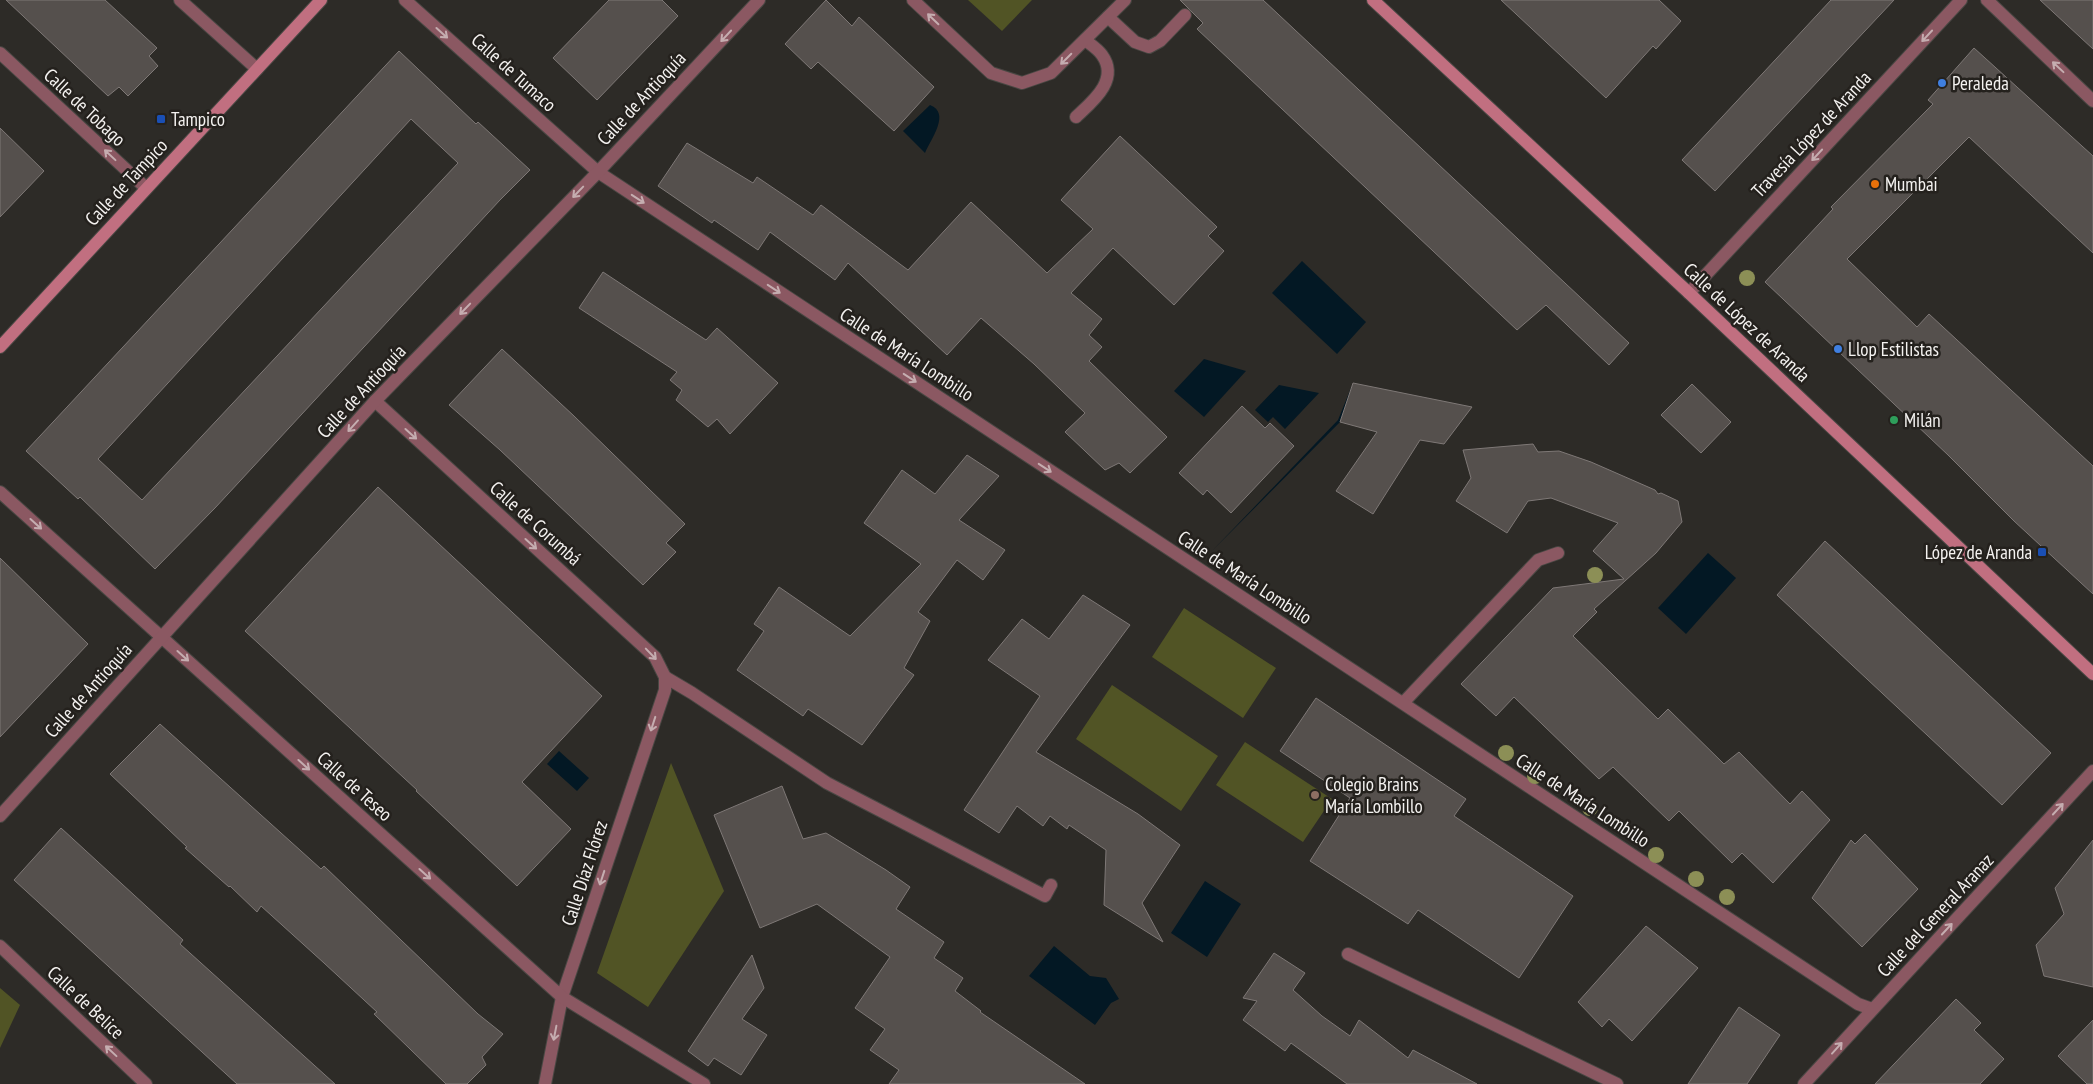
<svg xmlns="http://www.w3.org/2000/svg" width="2093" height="1084" font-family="'PT Sans Narrow',sans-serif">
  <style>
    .green { fill: #515425 }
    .water { fill: #031824 }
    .building { fill: #55504d; stroke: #7e7876; fill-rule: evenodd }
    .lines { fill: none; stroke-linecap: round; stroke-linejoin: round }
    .lane-casing { stroke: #494743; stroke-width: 14 }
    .street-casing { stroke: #494743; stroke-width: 14 }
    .secondary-casing { stroke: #494743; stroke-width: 14 }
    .lane { stroke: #8b5862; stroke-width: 12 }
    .street { stroke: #8b5862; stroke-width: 12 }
    .secondary { stroke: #c16f80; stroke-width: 12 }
    .tree { fill: #8c8f56 }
    .oneway { stroke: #c5adb0 }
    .shop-dot { fill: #3f7fe0; stroke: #24211d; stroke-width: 2 }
    .transit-dot { fill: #1a4fb4; stroke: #24211d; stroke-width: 2 }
    .food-dot { fill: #e8710a; stroke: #24211d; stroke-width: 2 }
    .leisure-dot { fill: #2e9e5b; stroke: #24211d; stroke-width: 2 }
    .education-dot { fill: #8d6e63; stroke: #24211d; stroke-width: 2 }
    .labels { text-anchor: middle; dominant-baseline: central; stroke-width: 5; stroke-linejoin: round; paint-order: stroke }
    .street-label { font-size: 19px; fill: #f4f2f0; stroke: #24211d }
    .poi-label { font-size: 19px; fill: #f4f2f0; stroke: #24211d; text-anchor: start }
  </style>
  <rect width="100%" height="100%" fill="#2d2b27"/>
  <g class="green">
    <path d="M968 0H1032L1002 31Z"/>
    <path d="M1184 608 1276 668 1243 718 1152 657Z"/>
    <path d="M1112 685 1218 756 1181 811 1076 739Z"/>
    <path d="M1245 742 1332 799 1303 842 1216 785Z"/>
    <path d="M671 763 724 891 648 1007 597 973Z"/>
    <path d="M0 988 20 1005 0 1048Z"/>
  </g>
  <g class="water">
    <path d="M930 105C951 113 931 139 925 153L903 131Z"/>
    <path d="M1302 261 1366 322 1337 354 1272 293Z"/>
    <path d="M1204 359 1246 371 1204 417 1174 391Z"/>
    <path d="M1353 383 1340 422 1212 551 1338 420Z"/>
    <path d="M1279 385 1319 393 1285 429 1273 417 1268 422 1255 410Z"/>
    <path d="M1708 553 1736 578 1686 634 1658 608Z"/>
    <path d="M559 751 589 778 577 791 547 764Z"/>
    <path d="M1205 881 1241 904 1207 957 1171 933Z"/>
    <path d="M1054 946 1090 976 1106 978 1119 999 1111 1003 1095 1025 1029 976Z"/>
  </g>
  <g class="building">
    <path d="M6 0H105L157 48 149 56 158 66 128 96 119 87 108 96Z"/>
    <path d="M609 0H662L678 16 597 100 553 58Z"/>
    <path d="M826 0 852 26 859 17 934 87 894 131 818 62 811 69 785 44Z"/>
    <path d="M1180 0H1263L1629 343 1609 365 1546 305 1517 330 1197 29 1203 23Z"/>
    <path d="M1501 0H1659L1681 21 1656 49 1653 46 1606 98Z"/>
    <path d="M1831 0H1894L1715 191 1682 160Z"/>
    <path d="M2040 0H2093V49Z"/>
    <path d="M1974 48 2093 156V253L1969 137 1847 259 1917 327 1929 314 2093 466V594L2014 521 1948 455 1765 282 1833 209 1831 207 1933 104 1928 100Z"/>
    <path d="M399 51 476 124 478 122 530 170 500 200 215 508 155 569 80 497 78 499 26 451ZM411 119 458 163 142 500 98 459Z"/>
    <path d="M0 128 44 171 0 217Z"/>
    <path d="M1120 136 1217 227 1208 236 1224 251 1174 305 1113 248 1071 293 1102 319 1089 335 1102 347 1089 361 1167 437 1130 473 1119 463 1105 470 1065 432 1085 413 1034 364 981 318 947 355 848 263 835 280 770 232 758 250 714 220 712 223 658 186 687 143 753 183 757 177 813 215 821 205 908 270 971 202 1047 273 1093 229 1061 200Z"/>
    <path d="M603 272 706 340 717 328 778 383 730 434 717 419 708 427 676 400 682 390 670 380 677 372 579 308Z"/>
    <path d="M502 349 574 416 685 524 666 543 676 552 643 585 500 450 449 405Z"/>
    <path d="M1353 383 1472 407 1444 444 1420 440 1373 514 1336 491 1377 432 1340 422Z"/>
    <path d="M1692 384 1731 422 1701 453 1661 415Z"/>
    <path d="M1242 406 1265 428 1270 423 1294 446 1231 513 1207 490 1203 495 1179 473Z"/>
    <path d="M1533 444 1538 452 1559 451 1591 462 1655 490 1658 494 1661 493 1678 501 1682 522 1656 553 1594 609 1597 612 1573 636 1658 719 1668 709 1724 764 1739 752 1790 804 1802 791 1830 820 1773 883 1742 853 1732 863 1679 811 1669 821 1613 767 1599 779 1514 697 1496 716 1461 684 1553 588 1624 579 1593 551 1618 523 1551 498 1528 501 1507 533 1456 501 1471 478 1463 450Z"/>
    <path d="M967 455 999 476 959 520 1005 550 983 580 957 560 918 612 930 621 904 668 914 675 862 745 808 709 803 716 737 670 764 631 754 624 779 587 850 636 921 564 864 523 902 470 935 494Z"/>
    <path d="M378 487 602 696 522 782 571 829 517 886 416 791 417 790 245 631Z"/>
    <path d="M1825 541 2051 753 2002 805 1777 595Z"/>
    <path d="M0 558 88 644 0 737Z"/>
    <path d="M1083 595 1130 625 1036 752 1138 814 1180 845 1142 903 1163 942 1104 905 1106 850 1069 825 1067 829 1050 816 1043 826 1017 806 999 833 964 810 1040 696 988 660 1022 619 1049 639Z"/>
    <path d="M1316 698 1466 799 1454 816 1573 896 1519 978 1418 910 1408 924 1310 861 1350 798 1280 751Z"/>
    <path d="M160 724 321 869 324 866 478 1014 503 1034 482 1057 486 1065 467 1084H446L374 1014 377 1012 324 963 261 906 257 912 230 886 229 887 185 848 187 847 110 774Z"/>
    <path d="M782 786 803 839 826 833 886 870 910 887 896 909 944 942 934 958 963 978 955 991 981 1011 980 1012 1085 1084H889L899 1070 870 1050 885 1029 855 1008 890 957 817 904 760 928 714 815Z"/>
    <path d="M61 828 183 940 180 944 335 1084H237L14 880Z"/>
    <path d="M1865 834 1918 889 1862 947 1812 898 1851 840 1855 844Z"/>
    <path d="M2093 840V987L2044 976 2036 945 2064 914 2055 888Z"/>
    <path d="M1646 926 1698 968 1632 1041 1609 1019 1602 1027 1578 1002Z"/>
    <path d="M1274 953 1305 973 1293 990 1322 1016 1350 1036 1359 1020 1408 1058 1413 1050 1477 1084H1347L1291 1043 1285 1051 1243 1020 1257 1001 1243 998Z"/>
    <path d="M752 955 764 988 742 1019 767 1035 741 1075 714 1058 708 1066 688 1051Z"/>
    <path d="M1956 999 1981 1023 1974 1030 2004 1059 1980 1084H1875Z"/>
    <path d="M1739 1007 1780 1035 1747 1084H1688Z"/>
    <path d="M2093 1020V1084H2087L2058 1056Z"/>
  </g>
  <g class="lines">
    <g class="lane-casing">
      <g id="lane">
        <path d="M180 0 257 69"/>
        <path d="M1108 17 1135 42 1149 47 1160 41 1185 15"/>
        <path d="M1076 117C1092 102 1120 80 1102 55 1098 49 1090 44 1085 40"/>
        <path d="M665 677 692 693 827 783 1045 896 1051 885"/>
        <path d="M1403 703 1538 560 1558 553"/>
        <path d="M1348 954 1617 1084"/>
      </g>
    </g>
    <g class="street-casing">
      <g id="street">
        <path d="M405 0 598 172 1858 1004 1872 1009"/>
        <path d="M913 0 991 73 1022 83 1051 73 1125 0"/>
        <path d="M1987 0 2093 101"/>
        <path d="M0 53 146 188"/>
        <path d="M1689 293 1961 0"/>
        <path d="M375 401 655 657 665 677V690L562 997 545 1084"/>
        <path d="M0 492 562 997 704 1084"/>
        <path d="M0 816 375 401 598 172 759 0"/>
        <path d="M0 946 146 1084"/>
        <path d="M1804 1084 2093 771"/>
      </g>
    </g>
    <g class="secondary-casing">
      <g id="secondary">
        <path d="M1373 0 1689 293 2093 674"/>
        <path d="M0 347 321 0"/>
      </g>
    </g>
    <use href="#lane" class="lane"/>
    <use href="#street" class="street"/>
    <use href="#secondary" class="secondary"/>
  </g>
  <g class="tree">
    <circle cx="1747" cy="278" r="8"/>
    <circle cx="1595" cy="575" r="8"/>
    <circle cx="1506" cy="753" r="8"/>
    <circle cx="1535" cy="776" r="8"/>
    <circle cx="1590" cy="808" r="8"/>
    <circle cx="1656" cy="855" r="8"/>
    <circle cx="1696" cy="879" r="8"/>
    <circle cx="1727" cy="897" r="8"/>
  </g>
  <defs><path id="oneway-shaft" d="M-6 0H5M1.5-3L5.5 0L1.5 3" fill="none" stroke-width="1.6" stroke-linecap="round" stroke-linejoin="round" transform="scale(1.25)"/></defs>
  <g class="oneway">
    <use href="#oneway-shaft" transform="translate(933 19) rotate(-136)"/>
    <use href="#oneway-shaft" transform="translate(442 33) rotate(42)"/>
    <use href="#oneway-shaft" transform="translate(726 36) rotate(133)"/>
    <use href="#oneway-shaft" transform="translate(1927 36) rotate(133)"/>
    <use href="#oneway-shaft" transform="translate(1066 59) rotate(135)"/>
    <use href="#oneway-shaft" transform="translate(2058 67) rotate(-137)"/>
    <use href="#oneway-shaft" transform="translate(110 155) rotate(-137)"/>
    <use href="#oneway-shaft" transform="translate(1817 155) rotate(133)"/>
    <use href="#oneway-shaft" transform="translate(578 192) rotate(134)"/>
    <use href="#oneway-shaft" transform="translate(638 199) rotate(33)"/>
    <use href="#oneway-shaft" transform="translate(774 289) rotate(33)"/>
    <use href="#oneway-shaft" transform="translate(465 309) rotate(134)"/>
    <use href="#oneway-shaft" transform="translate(910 378) rotate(33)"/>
    <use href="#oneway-shaft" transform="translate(353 426) rotate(132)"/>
    <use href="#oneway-shaft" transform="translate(411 434) rotate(42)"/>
    <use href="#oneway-shaft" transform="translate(1045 468) rotate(33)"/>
    <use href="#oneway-shaft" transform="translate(36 524) rotate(42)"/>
    <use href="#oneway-shaft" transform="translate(531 544) rotate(42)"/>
    <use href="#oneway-shaft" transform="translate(651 654) rotate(46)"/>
    <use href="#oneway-shaft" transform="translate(183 656) rotate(42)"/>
    <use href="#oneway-shaft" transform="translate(653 724) rotate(108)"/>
    <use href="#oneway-shaft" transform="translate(304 765) rotate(42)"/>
    <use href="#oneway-shaft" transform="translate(2058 809) rotate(-47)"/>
    <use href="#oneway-shaft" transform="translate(425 874) rotate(42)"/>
    <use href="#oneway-shaft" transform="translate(602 878) rotate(108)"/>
    <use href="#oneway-shaft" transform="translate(1947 929) rotate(-47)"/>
    <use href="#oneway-shaft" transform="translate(555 1033) rotate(101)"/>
    <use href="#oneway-shaft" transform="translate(1837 1048) rotate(-48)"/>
    <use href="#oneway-shaft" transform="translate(111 1051) rotate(-137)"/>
  </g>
  <g class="shop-dot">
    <circle cx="1942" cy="83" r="5"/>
    <circle cx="1838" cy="349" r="5"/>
  </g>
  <g class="transit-dot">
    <rect x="156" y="114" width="10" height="10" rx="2.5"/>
    <rect x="2037" y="547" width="10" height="10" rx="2.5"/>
  </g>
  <circle class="food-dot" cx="1875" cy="184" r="5"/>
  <circle class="leisure-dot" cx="1894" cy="420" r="5"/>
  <circle class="education-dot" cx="1315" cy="795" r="5"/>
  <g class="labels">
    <g class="street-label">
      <text transform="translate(514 72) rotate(42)">Calle de Tumaco</text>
      <text transform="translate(641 98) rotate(-47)">Calle de Antioquía</text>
      <text transform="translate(85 107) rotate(43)">Calle de Tobago</text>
      <text transform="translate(1811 134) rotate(-47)">Travesía López de Aranda</text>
      <text transform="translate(126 182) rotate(-47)">Calle de Tampico</text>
      <text transform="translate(1747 322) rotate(43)">Calle de López de Aranda</text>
      <text transform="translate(907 354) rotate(33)">Calle de María Lombillo</text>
      <text transform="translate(361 391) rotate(-47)">Calle de Antioquía</text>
      <text transform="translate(536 523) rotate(42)">Calle de Corumbá</text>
      <text transform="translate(1245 577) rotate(33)">Calle de María Lombillo</text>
      <text transform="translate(88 690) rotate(-48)">Calle de Antioquía</text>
      <text transform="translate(355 786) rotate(42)">Calle de Teseo</text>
      <text transform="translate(1583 800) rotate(33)">Calle de María Lombillo</text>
      <text transform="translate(584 873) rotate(-72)">Calle Díaz Flórez</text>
      <text transform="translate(1935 915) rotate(-47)">Calle del General Aranaz</text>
      <text transform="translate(86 1002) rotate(43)">Calle de Belice</text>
    </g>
    <g class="poi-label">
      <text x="1952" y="83">Peraleda</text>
      <text x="171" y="119">Tampico</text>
      <text x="1885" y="184">Mumbai</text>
      <text x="1848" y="349">Llop Estilistas</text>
      <text x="1904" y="420">Milán</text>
      <text x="2032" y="552" text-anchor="end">López de Aranda</text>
      <text x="1325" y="784">Colegio Brains<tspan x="1325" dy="22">María Lombillo</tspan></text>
    </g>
  </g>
</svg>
